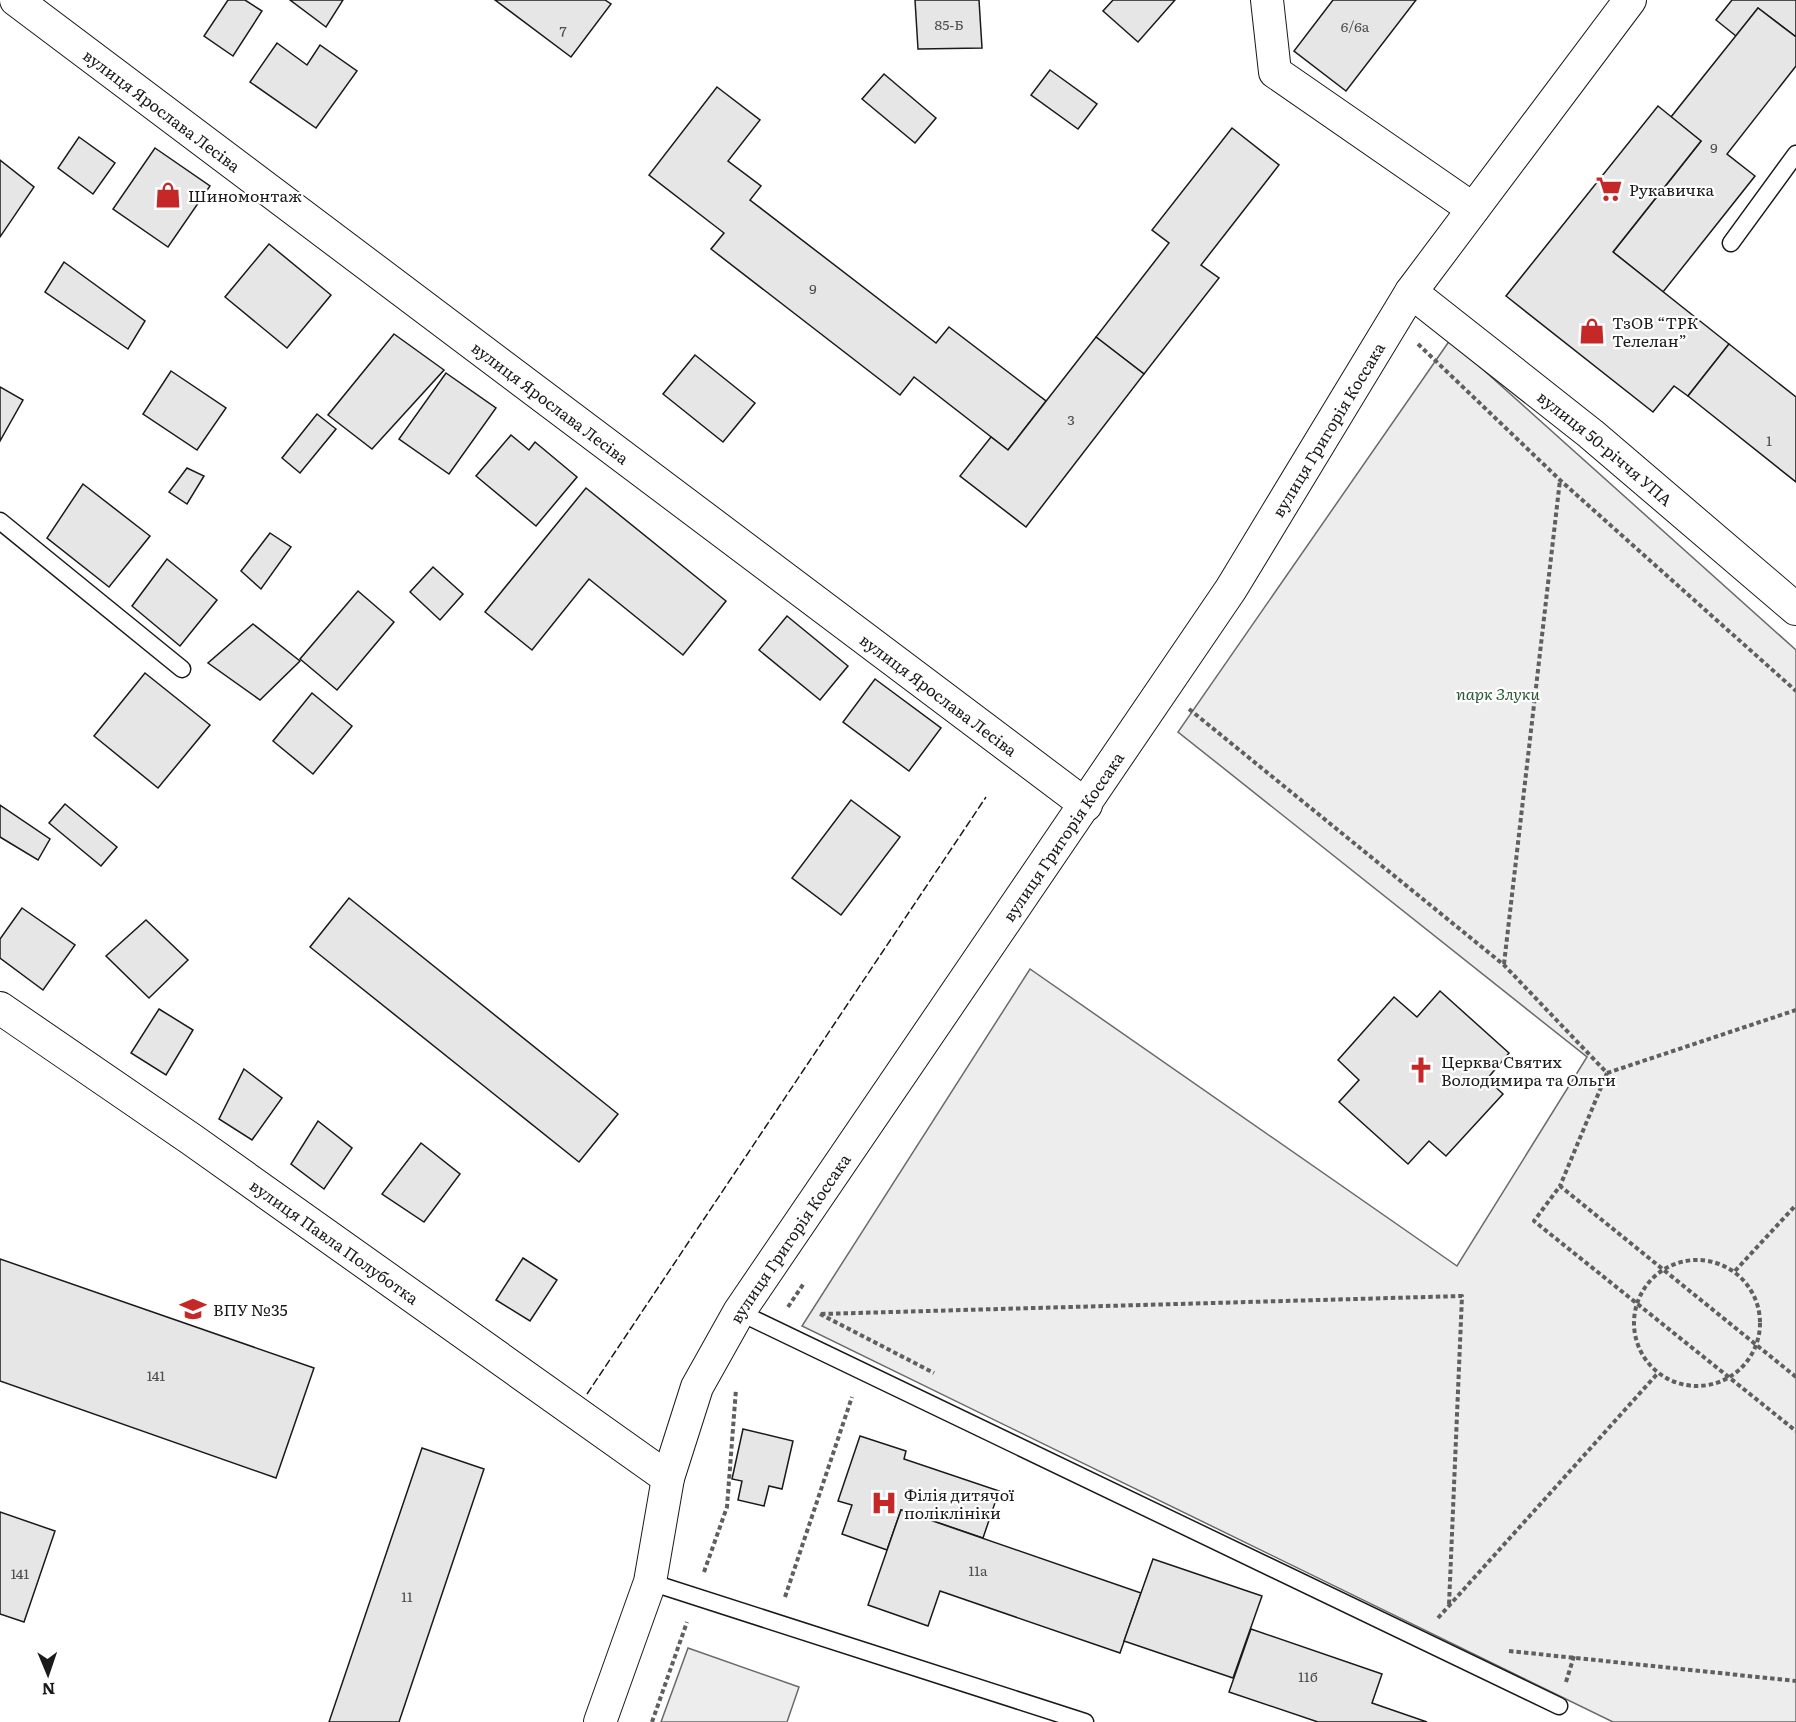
<svg xmlns="http://www.w3.org/2000/svg" width="1796" height="1722" font-family="Literata,serif">
  <style>
    .built { fill: #ededed; stroke: #6a6a6a; stroke-width: 1.5 }
    .building { fill: #e6e6e6; stroke: #1a1a1a; stroke-width: 1.5 }
    .lines { fill: none; stroke-linecap: round; stroke-linejoin: round }
    .service-casing { stroke: #1a1a1a; stroke-width: 19 }
    .minor-casing { stroke: #1a1a1a; stroke-width: 34 }
    .path { stroke: #5f5f5f; stroke-width: 4; stroke-dasharray: 4.5 3; stroke-linecap: butt }
    .service { stroke: #fff; stroke-width: 16 }
    .minor { stroke: #fff; stroke-width: 32 }
    .fence { stroke: #1a1a1a; stroke-width: 1.5; stroke-dasharray: 8 3; stroke-linecap: butt }
    .labels { text-anchor: middle; dominant-baseline: central; stroke-width: 4.5; stroke-linejoin: round; paint-order: stroke }
    .number-label { font-size: 14px; fill: #4d4d4d }
    .street-label { font-size: 16px; fill: #1a1a1a; stroke: #fff }
    .poi-label { font-size: 16px; fill: #1a1a1a; stroke: #fff; text-anchor: start }
    .park-label { font-size: 16px; font-style: italic; fill: #2b5a34; stroke: #fff }
  </style>
  <rect width="100%" height="100%" fill="#fff"/>
  <g class="built">
    <path d="M1450 340 1796 650V1722H1613L802 1326 1030 969 1457 1266 1587 1057 1178 732Z"/>
    <path d="M688 1648 799 1687 787 1722H661Z"/>
  </g>
  <g class="building">
    <path d="M228 0H245L262 11 233 56 204 36Z"/>
    <path d="M290 0H343L326 27Z"/>
    <path d="M495 0H605L611 4 571 57Z"/>
    <path d="M915 0H979L982 48 918 49Z"/>
    <path d="M1113 0H1175L1138 42 1103 11Z"/>
    <path d="M1333 0H1416L1346 91 1294 51Z"/>
    <path d="M1732 0H1796V37L1758 8 1736 36 1716 20Z"/>
    <path d="M1758 8 1796 37V66L1727 154 1755 176 1663 292 1613 252 1701 141 1671 117Z"/>
    <path d="M277 43 307 65 320 45 357 71 316 128 250 82Z"/>
    <path d="M1050 70 1097 104 1078 129 1031 95Z"/>
    <path d="M884 74 936 118 915 143 862 99Z"/>
    <path d="M717 87 760 120 728 161 761 186 750 200 936 343 949 327 1046 401 1008 450 914 377 900 395 711 249 724 233 649 175Z"/>
    <path d="M1658 106 1701 141 1613 252 1729 344 1688 396 1674 386 1653 412 1506 296Z"/>
    <path d="M1232 128 1279 165 1201 265 1219 278 1144 374 1096 337 1169 243 1152 230Z"/>
    <path d="M79 137 115 163 93 194 58 168Z"/>
    <path d="M155 148 210 186 168 247 113 209Z"/>
    <path d="M0 160 34 187 0 237Z"/>
    <path d="M269 244 331 295 287 348 225 297Z"/>
    <path d="M64 262 145 321 128 349 45 292Z"/>
    <path d="M394 334 444 370 372 449 328 415Z"/>
    <path d="M1096 337 1144 374 1026 527 960 476 991 437 1008 450Z"/>
    <path d="M1729 344 1796 397V482L1688 396Z"/>
    <path d="M695 355 755 403 723 442 663 394Z"/>
    <path d="M171 371 226 408 197 450 143 414Z"/>
    <path d="M446 373 496 408 449 474 399 439Z"/>
    <path d="M0 387 23 400 0 441Z"/>
    <path d="M317 414 336 429 300 473 282 458Z"/>
    <path d="M511 435 529 450 535 442 577 477 536 526 476 476Z"/>
    <path d="M187 468 204 476 187 504 169 492Z"/>
    <path d="M83 484 150 536 109 587 47 538Z"/>
    <path d="M586 488 726 601 683 655 589 579 532 650 485 612Z"/>
    <path d="M270 533 291 547 261 589 241 571Z"/>
    <path d="M167 559 217 600 180 646 132 606Z"/>
    <path d="M433 567 463 594 440 620 410 592Z"/>
    <path d="M358 591 394 622 337 690 300 659Z"/>
    <path d="M787 616 848 666 820 700 759 650Z"/>
    <path d="M253 624 300 661 260 700 208 663Z"/>
    <path d="M145 673 210 725 158 788 94 736Z"/>
    <path d="M875 679 941 728 909 771 843 722Z"/>
    <path d="M312 693 352 726 313 774 273 741Z"/>
    <path d="M851 800 900 837 841 915 792 878Z"/>
    <path d="M65 804 117 847 101 866 49 823Z"/>
    <path d="M0 805 50 839 38 860 0 837Z"/>
    <path d="M349 898 618 1114 579 1162 310 947Z"/>
    <path d="M22 908 75 945 43 990 0 958V939Z"/>
    <path d="M146 920 188 960 149 998 106 956Z"/>
    <path d="M1440 991 1509 1053 1487 1079 1503 1094 1446 1156 1429 1141 1408 1164 1339 1102 1359 1080 1338 1060 1394 997 1417 1017Z"/>
    <path d="M159 1009 193 1030 166 1075 131 1053Z"/>
    <path d="M244 1069 282 1098 252 1140 219 1119Z"/>
    <path d="M318 1121 352 1148 324 1189 291 1164Z"/>
    <path d="M421 1143 460 1174 424 1222 382 1194Z"/>
    <path d="M523 1258 557 1280 530 1321 496 1300Z"/>
    <path d="M0 1259 314 1368 276 1478 0 1381Z"/>
    <path d="M743 1429 793 1441 782 1489 769 1486 764 1506 738 1500 742 1481 732 1479Z"/>
    <path d="M860 1436 906 1451 904 1459 999 1491 983 1538 901 1510 887 1550 842 1534 852 1505 838 1501Z"/>
    <path d="M422 1448 484 1469 399 1722H329Z"/>
    <path d="M901 1510 1141 1593 1120 1653 940 1591 928 1626 868 1605Z"/>
    <path d="M0 1512 55 1531 24 1622 0 1614Z"/>
    <path d="M1153 1559 1262 1596 1233 1678 1124 1641Z"/>
    <path d="M1251 1629 1382 1674 1372 1703 1427 1722H1318L1229 1692Z"/>
  </g>
  <g class="lines">
    <g class="service-casing">
      <g id="service">
        <path d="M1731 243 1796 154"/>
        <path d="M0 521 182 669"/>
        <path d="M739 1312 1559 1706"/>
        <path d="M650 1582 1085 1722"/>
      </g>
    </g>
    <g class="minor-casing">
      <g id="minor">
        <path id="s1" d="M16 0 1086 805"/>
        <path d="M1267 0 1275 72 1473 209"/>
        <path id="s2" d="M1411 292 1591 434 1796 609"/>
        <path id="s3" d="M0 1008 191 1139 668 1478"/>
        <path id="s4" d="M600 1722 650 1582 668 1478 697 1387 739 1312 1231 589 1411 292 1630 0"/>
      </g>
    </g>
    <g class="path">
      <path d="M1418 344 1560 480 1796 691"/>
      <path d="M1189 709 1504 965 1607 1073 1560 1186"/>
      <path d="M1504 964 1560 480"/>
      <path d="M1607 1073 1796 1010"/>
      <circle cx="1697" cy="1323" r="63"/>
      <path d="M1735 1271 1796 1205"/>
      <path d="M788 1307 804 1283"/>
      <path d="M820 1314 934 1373"/>
      <path d="M821 1314 1462 1296 1449 1605"/>
      <path d="M1796 1377 1560 1186 1534 1221 1796 1431"/>
      <path d="M704 1572 727 1507 736 1389"/>
      <path d="M785 1597 852 1397"/>
      <path d="M1438 1618 1658 1373"/>
      <path d="M1509 1651 1796 1681"/>
      <path d="M1566 1682 1574 1656"/>
      <path d="M652 1722 687 1622"/>
    </g>
    <use href="#service" class="service"/>
    <use href="#minor" class="minor"/>
    <path class="fence" d="M587 1394 986 797"/>
  </g>
  <defs>
    <g id="supermarket-bare" transform="scale(2.07)"><path d="M-6-5.5h2.5l.6 2H6L4.5 2H-2.5L-4.4-4H-6ZM-1.5 3.2a1.3 1.3 0 1 0 .1 0ZM3 3.2a1.3 1.3 0 1 0 .1 0Z" fill="#c62828" stroke="#fff" stroke-width="2.5" paint-order="stroke"/></g>
    <g id="shop-bare" transform="scale(2.07)"><path d="M-5-2.5h2.3a2.7 3.5 0 0 1 5.4 0H5L5.5 6h-11ZM-1.5-2.5h3a1.5 2.3 0 0 0-3 0Z" fill="#c62828" stroke="#fff" stroke-width="2.5" paint-order="stroke"/></g>
    <g id="church-bare" transform="scale(2.07)"><path d="M-1.2-6h2.4v3.5h3.3v2.4h-3.3V6h-2.4V-.1h-3.3v-2.4h3.3Z" fill="#c62828" stroke="#fff" stroke-width="2.5" paint-order="stroke"/></g>
    <g id="university-bare" transform="scale(2.07)"><path d="M0-5L7-2L0 1L-7-2ZM-4 1L0 2.5L4 1V4Q0 6-4 4Z" fill="#c62828" stroke="#fff" stroke-width="2.5" paint-order="stroke"/></g>
    <g id="hospital-bare" transform="scale(2.07)"><path d="M-5-5h3v3.5h4V-5h3V5h-3V1.5h-4V5h-3Z" fill="#c62828" stroke="#fff" stroke-width="2.5" paint-order="stroke"/></g>
  </defs>
  <g fill-rule="evenodd">
    <use href="#supermarket-bare" x="1609" y="189"/>
    <use href="#shop-bare" x="168" y="195"/>
    <use href="#shop-bare" x="1592" y="331"/>
    <use href="#church-bare" x="1421" y="1070"/>
    <use href="#university-bare" x="193" y="1309"/>
    <use href="#hospital-bare" x="884" y="1503"/>
  </g>
  <g class="labels">
    <g class="number-label">
      <text x="949" y="24">85-Б</text>
      <text x="1355" y="26">6/6а</text>
      <text x="563" y="30">7</text>
      <text x="1714" y="147">9</text>
      <text x="813" y="288">9</text>
      <text x="1071" y="419">3</text>
      <text x="1769" y="440">1</text>
      <text x="156" y="1375">141</text>
      <text x="978" y="1570">11а</text>
      <text x="20" y="1573">141</text>
      <text x="407" y="1596">11</text>
      <text x="1308" y="1676">11б</text>
    </g>
    <g class="street-label">
      <text stroke="none"><textPath href="#s1" startOffset="183">вулиця Ярослава Лесіва</textPath></text>
      <text stroke="none"><textPath href="#s1" startOffset="669">вулиця Ярослава Лесіва</textPath></text>
      <text stroke="none"><textPath href="#s4" startOffset="1497">вулиця Григорія Коссака</textPath></text>
      <text stroke="none"><textPath href="#s2" startOffset="249">вулиця 50-річчя УПА</textPath></text>
      <text stroke="none"><textPath href="#s1" startOffset="1155">вулиця Ярослава Лесіва</textPath></text>
      <text stroke="none"><textPath href="#s4" startOffset="1011">вулиця Григорія Коссака</textPath></text>
      <text stroke="none"><textPath href="#s4" startOffset="525">вулиця Григорія Коссака</textPath></text>
      <text stroke="none"><textPath href="#s3" startOffset="408">вулиця Павла Полуботка</textPath></text>
    </g>
    <g class="poi-label">
      <text x="1629" y="189">Рукавичка</text>
      <text x="188" y="195">Шиномонтаж</text>
      <text x="1612" y="322">ТзОВ “ТРК<tspan x="1612" dy="18">Телелан”</tspan></text>
      <text x="1441" y="1061">Церква Святих<tspan x="1441" dy="18">Володимира та Ольги</tspan></text>
      <text x="213" y="1309">ВПУ №35</text>
      <text x="904" y="1494">Філія дитячої<tspan x="904" dy="18">поліклініки</tspan></text>
    </g>
    <g class="park-label">
      <text x="1498" y="693">парк Злуки</text>
    </g>
  </g>
  <g transform="translate(48 1674) rotate(178)" stroke="#ffffff" stroke-width="4.5" paint-order="stroke">
  <path d="M0-4.5L10 22L0 15L-10 22Z" fill="#1a1a1a"/>
  <text y="-9" font-size="16" font-weight="bold" text-anchor="middle" fill="#1a1a1a">N</text>
  </g>
</svg>
